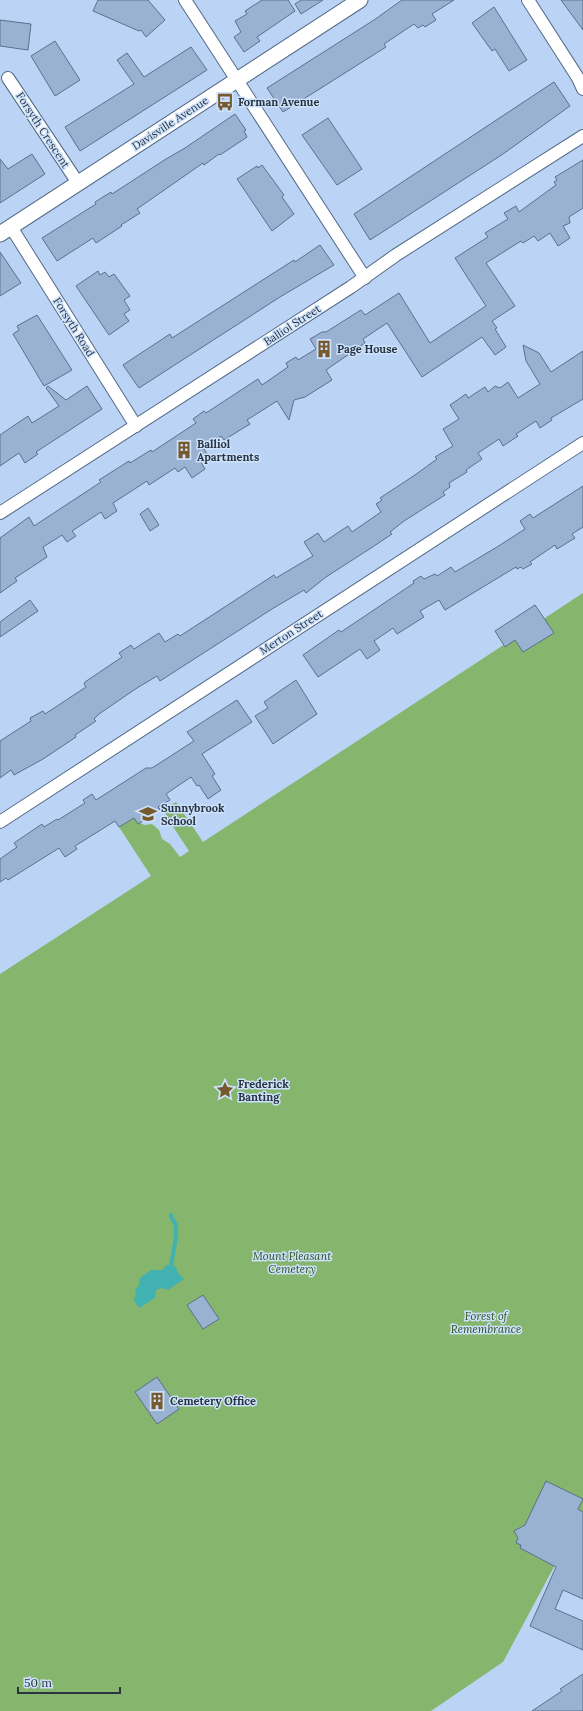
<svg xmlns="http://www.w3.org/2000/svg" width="583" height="1711" font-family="Lora,serif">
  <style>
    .green { fill: #86b56d }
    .water { fill: #41b1b1 }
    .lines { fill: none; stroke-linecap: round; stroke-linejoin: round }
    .stream { stroke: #41b1b1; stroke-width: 4 }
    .building { fill: #9ab2d1; stroke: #5a708d }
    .minor-casing { stroke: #536986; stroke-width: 14 }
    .tertiary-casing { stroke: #536986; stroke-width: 17 }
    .minor { stroke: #fff; stroke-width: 12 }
    .tertiary { stroke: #fff; stroke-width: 15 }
    .labels { text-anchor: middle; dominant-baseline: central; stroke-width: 3; stroke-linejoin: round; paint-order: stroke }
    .poi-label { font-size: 11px; font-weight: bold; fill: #2a3340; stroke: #cce1fb; text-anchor: start }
    .street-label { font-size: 11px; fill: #2a3340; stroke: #cce1fb }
    .park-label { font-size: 11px; font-style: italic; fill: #2b4d15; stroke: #cce1fb }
  </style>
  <rect width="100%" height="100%" fill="#bbd4f5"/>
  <path class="green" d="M583 593V1558L563 1550 503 1662 431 1711H0V974L151 876 119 827 134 818 138 823 139 822 144 825 152 824 159 830 162 839 170 844 180 857 189 851 168 819 164 809 176 802 203 842Z"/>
  <path class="water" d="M166 1265 176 1267 178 1273 184 1279 168 1290 162 1288 156 1290 155 1298 139 1308 134 1300 136 1294 135 1290 139 1285 140 1278 151 1270H163Z"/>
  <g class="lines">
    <path class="stream" d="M171 1266C173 1252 177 1240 176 1226 175 1221 171 1220 171 1215"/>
  </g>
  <g class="building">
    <path d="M98 0H148L165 20 146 37 141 30 139 31 93 11Z"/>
    <path d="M262 0H288L295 11 257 37 260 41 244 52 234 37 241 32 235 21 247 14 245 11Z"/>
    <path d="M301 0H323L301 14 295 4Z"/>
    <path d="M402 0H454L432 14 436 20 425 27 423 25 418 28 414 24 384 44 386 47 283 112 267 88 374 20Z"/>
    <path d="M561 0H583V30Z"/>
    <path d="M494 7 527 60 509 71 495 49 492 51 472 23Z"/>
    <path d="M0 20 31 24 28 50 0 46Z"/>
    <path d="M55 41 80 80 55 96 31 56Z"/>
    <path d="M191 47 207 70 80 151 65 127 134 84 117 60 127 53 144 77Z"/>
    <path d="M554 82 570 106 503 154 370 240 354 214Z"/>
    <path d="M235 114 246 130 244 131 247 137 220 155 219 154 204 165 203 163 137 209 140 213 121 225 122 226 96 243 93 238 57 261 42 238 96 204 95 202 111 192 112 194 166 159 185 148Z"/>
    <path d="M328 118 362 169 337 185 302 135Z"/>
    <path d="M32 154 45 174 0 203V159L8 169Z"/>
    <path d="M583 160V208L569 217 570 223 563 226 570 238 558 246 550 233 538 241 534 236 523 243 521 241 486 263 515 306 492 321 497 328 495 329 506 347 495 355 482 337 422 377 387 323 363 339 365 343 326 370 332 380 305 397 294 400 289 420 277 401 247 420 250 424 224 440 221 436 204 449 207 454 199 459 205 469 192 478 185 467 178 472 175 468 149 485 147 481 113 503 117 511 105 519 101 512 72 531 76 536 67 542 62 535 43 547 47 557 15 578 17 581 0 593V538L29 517 34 526 101 482 99 480 129 461 130 463 151 450 152 452 196 423 193 419 204 411 206 413 258 379 262 385 288 367 286 363 296 357 298 360 316 349 310 339 322 332H326L361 310 365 315 399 293 430 343 486 306 455 258 488 237 485 233 508 219 504 213 516 206 519 212 556 185 554 182 557 180 555 177Z"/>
    <path d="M262 165 284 195 282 197 294 214 272 231 237 179 257 166 258 168Z"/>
    <path d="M320 245 334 265 280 297 139 388 123 365 170 334 172 338 294 260 295 262Z"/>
    <path d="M0 252 21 283 0 296Z"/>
    <path d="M98 271 100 275 105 272 109 277 114 274 130 296 124 300 130 310 124 314 129 321 109 335 76 286Z"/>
    <path d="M37 315 72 370 44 386 13 334 19 330 17 326Z"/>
    <path d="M523 345 539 353 551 372 583 351V399L551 418 552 420 540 428 536 421 516 434 518 436 503 446 499 439 478 453 482 459 466 470 467 472 449 483 450 487 443 492 445 495 404 521 390 532 392 534 371 548 326 577 306 593 304 590 272 609 160 681 157 676 137 688 99 714 94 719 96 721 75 735 76 737 43 759 14 775 11 770 0 778V741L31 721 30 718 43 711 45 714 86 687 84 684 85 682 122 657 119 653 131 645 134 649 159 633 165 642 178 634 180 636 274 575 276 578 313 556 304 542 318 533 324 542 348 526 352 532 381 512 376 504 382 500 380 498 415 475 437 459 435 457 453 446 443 429 459 419 450 405 466 394 468 398 485 387 488 392 495 386 500 388 508 382 518 398 540 384 526 361Z"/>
    <path d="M48 386 66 400 87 386 102 409 36 452 38 454 25 463 19 453 0 466V435L28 416 32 423 59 406 46 388Z"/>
    <path d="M583 486V527L572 534 575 538 557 549 555 545 530 562 532 564 523 569 521 567 517 569 516 567 445 610 439 600 420 611 424 617 397 634 393 628 374 641 380 650 367 659 360 649 318 677 303 655 339 630 341 632 362 618 414 583 413 581 421 576 424 579 435 574 437 576 451 567 455 572 497 547 525 529 520 521 530 514 533 518Z"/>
    <path d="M148 508 159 525 150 531 140 514Z"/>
    <path d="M30 600 38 611 0 637V622Z"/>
    <path d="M535 605 554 633 523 652 515 640 505 647 495 631Z"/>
    <path d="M296 680 317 714 273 744 255 716 268 708 264 702Z"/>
    <path d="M237 700 252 722 202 754 215 774 212 776 221 790 208 799 199 785 197 786 191 777 166 794 170 800 158 807 160 809 138 824 134 818 119 827 115 821 75 846 77 849 65 857 59 848 8 880 6 878 0 882V859L17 847 14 843 42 824 44 827 57 819 58 820 85 803 83 800 92 794 96 800 146 768H152L194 741 187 732Z"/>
    <path d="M203 1295 219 1319 203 1329 187 1305Z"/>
    <path d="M157 1377 179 1409 157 1424 135 1392Z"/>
    <path d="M546 1481 583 1499 578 1509 583 1512V1599L563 1590 555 1609 583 1621V1650L530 1626 556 1567 520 1548 521 1545 516 1543 518 1538 514 1531 525 1525Z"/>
    <path d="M583 1674V1711H532L562 1691 560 1689Z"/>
  </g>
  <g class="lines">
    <g class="minor-casing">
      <g id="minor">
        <path d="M185 0 365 278"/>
        <path d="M528 0 578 78 583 89"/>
        <path d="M8 78 78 183"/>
        <path d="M11 227 136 426"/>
        <path d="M0 513 351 287 396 255 583 136"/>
        <path d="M0 822 583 443"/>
      </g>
    </g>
    <g class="tertiary-casing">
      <path id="tertiary" d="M0 234 360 0"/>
    </g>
    <use href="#minor" class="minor"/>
    <use href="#tertiary" class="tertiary"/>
  </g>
  <defs>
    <g id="bus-bare" transform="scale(1.38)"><path d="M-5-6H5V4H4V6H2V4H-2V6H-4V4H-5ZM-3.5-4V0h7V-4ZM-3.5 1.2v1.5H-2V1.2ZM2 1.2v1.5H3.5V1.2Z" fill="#77592e" stroke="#cce1fb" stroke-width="2.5" paint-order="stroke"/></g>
    <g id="building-bare" transform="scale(1.38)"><path d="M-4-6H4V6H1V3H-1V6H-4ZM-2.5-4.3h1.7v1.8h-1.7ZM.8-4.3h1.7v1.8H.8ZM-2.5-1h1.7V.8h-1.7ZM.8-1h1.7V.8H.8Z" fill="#77592e" stroke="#cce1fb" stroke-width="2.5" paint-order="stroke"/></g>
    <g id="school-bare" transform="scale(1.38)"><path d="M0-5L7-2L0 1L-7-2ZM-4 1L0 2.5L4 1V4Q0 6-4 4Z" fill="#77592e" stroke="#cce1fb" stroke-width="2.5" paint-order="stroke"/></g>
    <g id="sight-bare" transform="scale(1.38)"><path d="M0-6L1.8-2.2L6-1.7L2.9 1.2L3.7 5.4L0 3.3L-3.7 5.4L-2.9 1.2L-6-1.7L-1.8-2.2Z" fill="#77592e" stroke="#cce1fb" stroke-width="2.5" paint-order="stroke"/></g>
  </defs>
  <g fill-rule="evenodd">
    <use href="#bus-bare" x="225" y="102"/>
    <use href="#building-bare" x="324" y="349"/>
    <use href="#building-bare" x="184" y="450"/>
    <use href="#school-bare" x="148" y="814"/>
    <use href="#sight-bare" x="225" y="1090"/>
    <use href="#building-bare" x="157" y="1401"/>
  </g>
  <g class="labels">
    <g class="poi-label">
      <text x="238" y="102">Forman Avenue</text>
      <text x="337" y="349">Page House</text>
      <text x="197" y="444">Balliol<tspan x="197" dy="13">Apartments</tspan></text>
      <text x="161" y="808">Sunnybrook<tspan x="161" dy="13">School</tspan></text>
      <text x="238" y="1084">Frederick<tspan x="238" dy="13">Banting</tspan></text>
      <text x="170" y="1401">Cemetery Office</text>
    </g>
    <g class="street-label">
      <text transform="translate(170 123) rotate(-33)">Davisville Avenue</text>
      <text transform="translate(43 130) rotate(57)">Forsyth Crescent</text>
      <text transform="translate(292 325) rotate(-33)">Balliol Street</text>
      <text transform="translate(74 327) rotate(58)">Forsyth Road</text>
      <text transform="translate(291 632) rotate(-33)">Merton Street</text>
    </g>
    <g class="park-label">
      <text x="292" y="1256">Mount Pleasant<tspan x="292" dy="13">Cemetery</tspan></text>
      <text x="486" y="1316">Forest of<tspan x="486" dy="13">Remembrance</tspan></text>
    </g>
  </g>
  <path d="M18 1687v6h102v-6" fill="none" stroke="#2a3340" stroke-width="2"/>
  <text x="24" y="1687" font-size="12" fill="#2a3340" stroke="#cce1fb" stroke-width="3" paint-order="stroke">50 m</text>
</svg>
